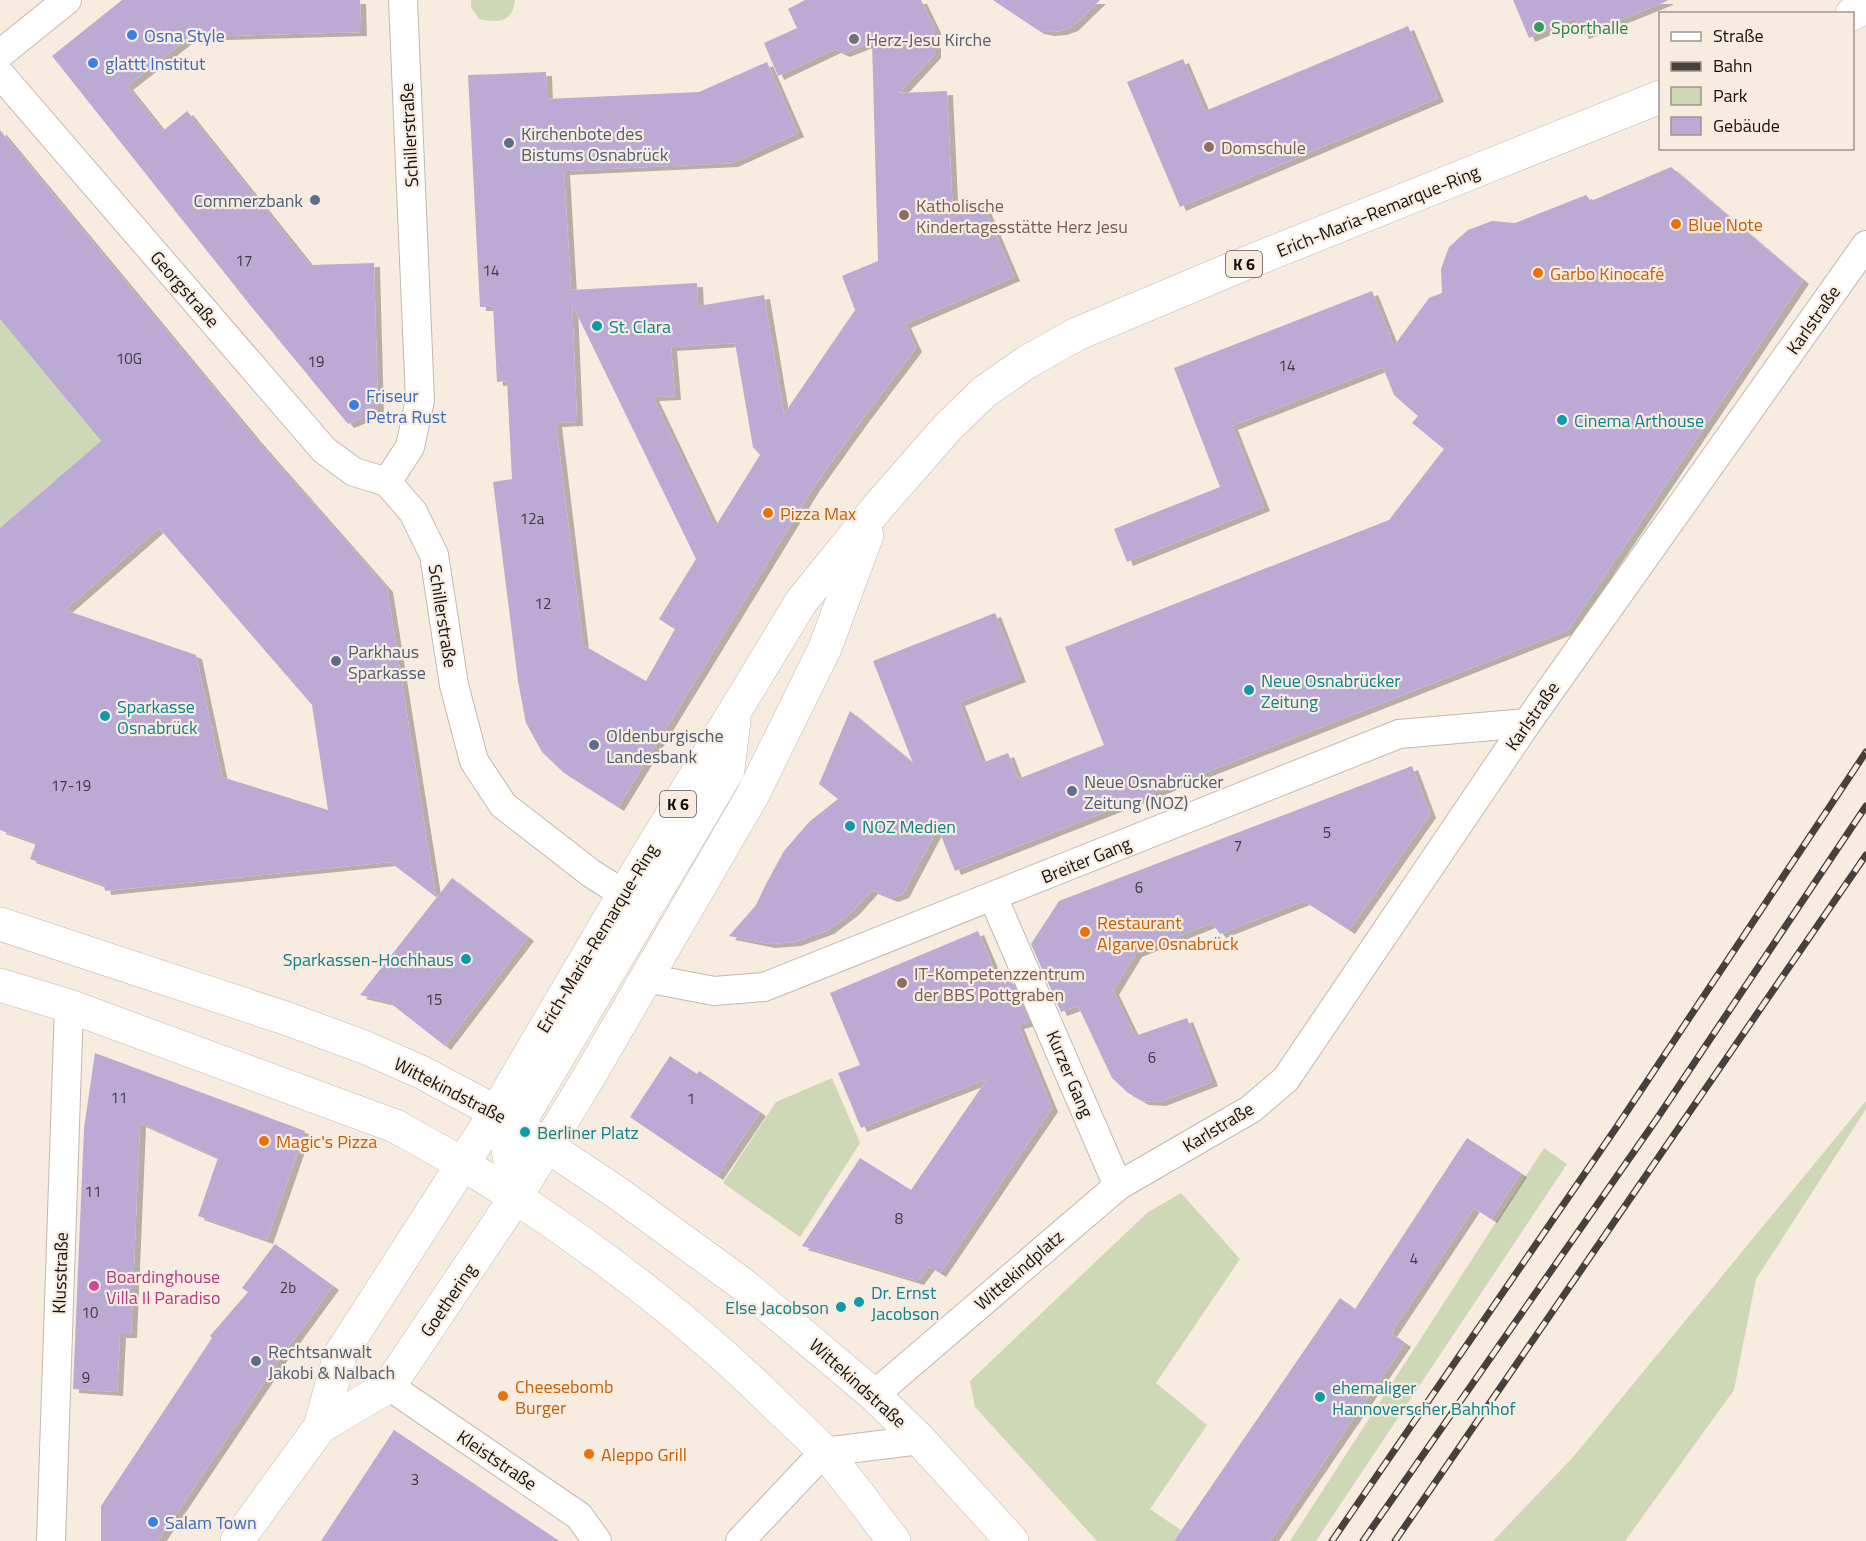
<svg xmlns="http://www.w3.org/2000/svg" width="1866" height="1541" font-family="'Titillium Web',sans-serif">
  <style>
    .green { fill: #ced7b6 }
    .building { fill: #bbabd4; fill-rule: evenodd; filter: url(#shadow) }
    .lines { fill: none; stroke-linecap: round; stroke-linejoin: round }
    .minor-casing { stroke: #c3b8ad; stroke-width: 30 }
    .tertiary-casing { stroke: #c3b8ad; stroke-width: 34 }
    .secondary-casing { stroke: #c3b8ad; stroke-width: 34 }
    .primary-casing { stroke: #c3b8ad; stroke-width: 34 }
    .minor { stroke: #fff; stroke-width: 28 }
    .tertiary { stroke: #fff; stroke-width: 33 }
    .secondary { stroke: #fff; stroke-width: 33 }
    .primary { stroke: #fff; stroke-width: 33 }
    .rail-casing { stroke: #46413b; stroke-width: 7 }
    .rail { stroke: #f8ece1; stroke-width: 4.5; stroke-dasharray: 14; stroke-linecap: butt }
    .leisure-dot { fill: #2e9e5b; stroke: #f8ece1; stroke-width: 2 }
    .shop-dot { fill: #3f7fe0; stroke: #f8ece1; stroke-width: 2 }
    .worship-dot { fill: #6b7280; stroke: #f8ece1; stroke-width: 2 }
    .service-dot { fill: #5c6f8a; stroke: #f8ece1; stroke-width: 2 }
    .education-dot { fill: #8d6e63; stroke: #f8ece1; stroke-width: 2 }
    .food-dot { fill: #e8710a; stroke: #f8ece1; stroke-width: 2 }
    .culture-dot { fill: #0f9aa8; stroke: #f8ece1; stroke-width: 2 }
    .hotel-dot { fill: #d1479c; stroke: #f8ece1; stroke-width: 2 }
    .labels { text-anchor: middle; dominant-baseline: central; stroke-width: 4.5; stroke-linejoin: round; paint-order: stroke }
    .number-label { font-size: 15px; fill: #3f3840 }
    .shield { fill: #f8ece1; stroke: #5a534d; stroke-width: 1.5 }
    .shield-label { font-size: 16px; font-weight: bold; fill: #16120e }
    .leisure-label { font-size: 18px; fill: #27864d; stroke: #f8ece1; text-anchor: start }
    .shop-label { font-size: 18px; fill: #366cbe; stroke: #f8ece1; text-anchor: start }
    .worship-label { font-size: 18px; fill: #5b616d; stroke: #f8ece1; text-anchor: start }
    .service-label { font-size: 18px; fill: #4e5e75; stroke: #f8ece1; text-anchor: start }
    .street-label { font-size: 18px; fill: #16120e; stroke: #f8ece1 }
    .education-label { font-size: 18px; fill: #785e54; stroke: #f8ece1; text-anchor: start }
    .food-label { font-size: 18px; fill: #c56008; stroke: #f8ece1; text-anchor: start }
    .culture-label { font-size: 18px; fill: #0d838f; stroke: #f8ece1; text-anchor: start }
    .hotel-label { font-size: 18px; fill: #b23c85; stroke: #f8ece1; text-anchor: start }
  </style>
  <defs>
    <filter id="shadow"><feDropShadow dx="6" dy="4" stdDeviation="0" flood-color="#0004"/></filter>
  </defs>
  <rect width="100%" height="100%" fill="#f8ece1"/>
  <g class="green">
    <path d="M471 0H515C513 23 497 23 479 19L471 7Z"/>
    <path d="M0 319 101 441 0 528Z"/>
    <path d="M832 1078 860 1143 800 1237 723 1183 776 1102Z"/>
    <path d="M1866 1101V1109L1756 1279 1734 1390 1625 1541H1493L1574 1456Z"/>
    <path d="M1544 1148 1567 1164 1316 1541H1290Z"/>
    <path d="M1181 1193 1240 1259 1156 1383 1207 1425 1150 1509 1181 1530 1174 1541H1097L975 1407 970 1381 1147 1213Z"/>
  </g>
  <g class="building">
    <path d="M122 0H360L361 32 190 37 127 86 163 131 187 111 310 265 374 263 378 412 348 424 250 305 52 56Z"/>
    <path d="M805 0H921L935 29V54L899 93 947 91 953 217 983 204 1014 277 905 324 916 348 860 422 813 488 618 807 564 773 542 752 526 723 518 681 493 482 512 479 507 381 497 382 493 307H480L468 75 546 72 547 99 699 92 767 62 798 133 732 163 564 171 571 290 697 283 698 306 764 295 784 414 855 310 842 276 878 261 872 42 844 53 835 49 778 76 764 43 797 28 788 9ZM572 304 696 559 659 619 675 629 646 681 583 645 556 423 577 422ZM735 343 753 447 760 455 715 527 653 397 675 396 671 347Z"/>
    <path d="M993 0H1100L1072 27 1061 31 1049 32 1038 30Z"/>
    <path d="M1513 0H1667V1L1583 35 1575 18 1529 38Z"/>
    <path d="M1408 26 1438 98 1180 207 1127 82 1183 59 1205 111Z"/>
    <path d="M0 130 256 439 387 588 436 897 390 862 105 891 104 885 30 859 36 843 0 830V528L101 441 0 319ZM159 528 312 705 328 810 222 777 196 655 65 610Z"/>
    <path d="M1671 167 1803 280 1568 630 955 871 938 828 903 894 892 898 872 890 853 911 828 930 795 942 769 944 729 936 756 905 766 884 784 851 809 822 838 799 819 784 850 711 913 763 873 661 995 613 1020 678 959 702 982 763 1008 753 1018 779 1104 745 1065 647 1389 520 1444 449 1412 423 1418 416 1394 395 1383 367 1232 426 1264 507 1127 562 1114 529 1220 487 1174 368 1372 291 1394 346 1429 298 1442 293 1441 269 1449 247 1468 230 1492 221 1515 223 1586 195 1591 201Z"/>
    <path d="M1412 766 1430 814 1349 930 1304 901 1220 934 1212 923 1136 953 1113 991 1135 1036 1187 1018 1212 1082 1160 1102 1143 1101 1128 1093 1112 1078 1078 1006 1061 1012 1031 944 1059 901Z"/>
    <path d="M452 878 528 937 445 1046 389 1002 360 995Z"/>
    <path d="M978 931 1002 988 1010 977 1029 1022 1018 1025 1052 1108 940 1273 929 1266 918 1281 802 1246 860 1158 911 1190 987 1079 861 1128 838 1073 860 1065 830 993Z"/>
    <path d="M95 1053 305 1131 267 1240 198 1216 218 1158 140 1123 131 1334H120L117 1392 73 1389 84 1128Z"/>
    <path d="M670 1056 697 1074 699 1071 760 1112 717 1176 630 1117Z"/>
    <path d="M1467 1138 1521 1173 1491 1219 1474 1208 1391 1333 1405 1343 1270 1541H1174L1340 1298 1355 1309Z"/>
    <path d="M275 1244 333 1286 284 1353 158 1541H101V1506L212 1338 210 1336 248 1292 242 1288Z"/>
    <path d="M394 1430 559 1541H321Z"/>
  </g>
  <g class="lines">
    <g class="minor-casing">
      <g id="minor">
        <path d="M403 0 420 400 410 447 387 482 413 512 434 555 454 685 474 761 503 805 592 874 624 894"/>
        <path d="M0 54 67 0"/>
        <path d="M0 74 324 450 354 472 387 482"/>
        <path d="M993 897 1118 1186"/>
        <path d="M646 978 714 991 764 987 1399 734 1527 723"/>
        <path d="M389 1386 579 1516 597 1541"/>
        <path d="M874 1395 1118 1186 1251 1109 1286 1079 1527 723 1866 245"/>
        <path d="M51 1541 69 1006"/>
        <path d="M740 1541 824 1452 920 1440"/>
      </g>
    </g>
    <g class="tertiary-casing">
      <g id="tertiary">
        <path d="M0 924 285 1018 364 1047 421 1072 496 1112"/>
        <path d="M0 985 69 1006 395 1126 463 1164"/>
      </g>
    </g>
    <g class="secondary-casing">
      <g id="secondary">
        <path d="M496 1112 616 1192 741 1283 874 1395 920 1440 1012 1541"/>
        <path d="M463 1164C575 1233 682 1312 775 1404 791 1420 809 1435 824 1452 849 1480 871 1512 894 1541"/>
      </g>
    </g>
    <g class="primary-casing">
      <g id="primary">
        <path d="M1852 14 1866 7"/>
        <path d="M516 1197 507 1143 728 770 734 720"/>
        <path d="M320 1427 340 1355 496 1112 624 894 801 602 877 508 947 428 984 392 1027 362 1077 334 1239 266 1660 97"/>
        <path d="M237 1541 320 1427 389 1386 516 1197 587 1080 752 796 825 648 867 535"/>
      </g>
    </g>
    <use href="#minor" class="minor"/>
    <use href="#tertiary" class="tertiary"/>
    <use href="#secondary" class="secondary"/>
    <use href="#primary" class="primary"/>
    <g class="rail-casing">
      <g id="rail">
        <path d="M1332 1541 1616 1128 1866 752"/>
        <path d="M1363 1541 1656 1120 1866 806"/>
        <path d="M1395 1541 1866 855"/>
      </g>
    </g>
    <use href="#rail" class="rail"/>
  </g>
  <circle class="leisure-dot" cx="1539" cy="27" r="6"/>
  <g class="shop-dot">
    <circle cx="132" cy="35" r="6"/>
    <circle cx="93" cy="63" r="6"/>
    <circle cx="354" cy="405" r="6"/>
    <circle cx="153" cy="1522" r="6"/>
  </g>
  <circle class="worship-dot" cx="854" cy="39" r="6"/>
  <g class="service-dot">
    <circle cx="509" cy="143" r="6"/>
    <circle cx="315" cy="200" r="6"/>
    <circle cx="336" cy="661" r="6"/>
    <circle cx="594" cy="745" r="6"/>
    <circle cx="1072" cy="791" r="6"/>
    <circle cx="256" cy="1361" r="6"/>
  </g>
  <g class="education-dot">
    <circle cx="1209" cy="147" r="6"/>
    <circle cx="904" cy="215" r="6"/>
    <circle cx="902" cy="983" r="6"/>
  </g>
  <g class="food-dot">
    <circle cx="1676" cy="224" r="6"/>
    <circle cx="1538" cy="273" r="6"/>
    <circle cx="768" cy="513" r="6"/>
    <circle cx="1085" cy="932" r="6"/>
    <circle cx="264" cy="1141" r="6"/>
    <circle cx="503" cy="1396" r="6"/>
    <circle cx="589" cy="1454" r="6"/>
  </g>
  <g class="culture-dot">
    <circle cx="597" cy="326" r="6"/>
    <circle cx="1562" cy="420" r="6"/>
    <circle cx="1249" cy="690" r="6"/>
    <circle cx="105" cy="716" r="6"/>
    <circle cx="850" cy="826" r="6"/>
    <circle cx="466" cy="959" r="6"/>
    <circle cx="525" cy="1132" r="6"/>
    <circle cx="859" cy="1302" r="6"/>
    <circle cx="841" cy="1307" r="6"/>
    <circle cx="1320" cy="1397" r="6"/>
  </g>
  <circle class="hotel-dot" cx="94" cy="1286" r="6"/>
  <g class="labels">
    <g class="number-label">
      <text x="244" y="260">17</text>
      <text x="491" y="270">14</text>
      <text x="129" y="358">10G</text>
      <text x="316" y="361">19</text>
      <text x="1287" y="365">14</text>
      <text x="532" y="518">12a</text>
      <text x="543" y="603">12</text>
      <text x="71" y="785">17-19</text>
      <text x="1327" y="832">5</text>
      <text x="1238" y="845">7</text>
      <text x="1139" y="887">6</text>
      <text x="434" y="999">15</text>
      <text x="1152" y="1057">6</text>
      <text x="119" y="1097">11</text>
      <text x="691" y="1098">1</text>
      <text x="93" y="1191">11</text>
      <text x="899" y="1218">8</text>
      <text x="1414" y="1258">4</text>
      <text x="288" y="1287">2b</text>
      <text x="90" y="1312">10</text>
      <text x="86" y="1377">9</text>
      <text x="415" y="1479">3</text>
    </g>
    <g class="shield">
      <rect x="1226" y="251" width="36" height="26" rx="4.5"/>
      <rect x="660" y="791" width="36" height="26" rx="4.5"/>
    </g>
    <g class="shield-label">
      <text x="1244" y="264">K 6</text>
      <text x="678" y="804">K 6</text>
    </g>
    <g class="leisure-label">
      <text x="1551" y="27">Sporthalle</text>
    </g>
    <g class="shop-label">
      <text x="144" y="35">Osna Style</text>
      <text x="105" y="63">glattt Institut</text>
      <text x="366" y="395">Friseur<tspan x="366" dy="21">Petra Rust</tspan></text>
      <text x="165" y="1522">Salam Town</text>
    </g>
    <g class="worship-label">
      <text x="866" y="39">Herz-Jesu Kirche</text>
    </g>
    <g class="service-label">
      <text x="521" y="133">Kirchenbote des<tspan x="521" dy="21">Bistums Osnabrück</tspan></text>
      <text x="303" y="200" text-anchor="end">Commerzbank</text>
      <text x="348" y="651">Parkhaus<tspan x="348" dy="21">Sparkasse</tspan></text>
      <text x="606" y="735">Oldenburgische<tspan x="606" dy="21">Landesbank</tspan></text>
      <text x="1084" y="781">Neue Osnabrücker<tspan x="1084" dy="21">Zeitung (NOZ)</tspan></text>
      <text x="268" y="1351">Rechtsanwalt<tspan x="268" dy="21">Jakobi &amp; Nalbach</tspan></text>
    </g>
    <g class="street-label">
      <text transform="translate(409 135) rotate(-93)">Schillerstraße</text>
      <text transform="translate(1378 211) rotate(-22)">Erich-Maria-Remarque-Ring</text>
      <text transform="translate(185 289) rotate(49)">Georgstraße</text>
      <text transform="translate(1813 320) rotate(-55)">Karlstraße</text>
      <text transform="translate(443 616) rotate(81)">Schillerstraße</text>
      <text transform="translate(1532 716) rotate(-55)">Karlstraße</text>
      <text transform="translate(1086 860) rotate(-22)">Breiter Gang</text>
      <text transform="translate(597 938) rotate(-59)">Erich-Maria-Remarque-Ring</text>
      <text transform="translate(1070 1074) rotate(67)">Kurzer Gang</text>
      <text transform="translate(450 1090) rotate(27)">Wittekindstraße</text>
      <text transform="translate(1218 1127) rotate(-31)">Karlstraße</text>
      <text transform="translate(1019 1270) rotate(-41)">Wittekindplatz</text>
      <text transform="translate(60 1273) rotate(-88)">Klusstraße</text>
      <text transform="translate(448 1300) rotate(-56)">Goethering</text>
      <text transform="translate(858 1383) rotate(42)">Wittekindstraße</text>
      <text transform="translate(497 1460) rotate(34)">Kleiststraße</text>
    </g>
    <g class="education-label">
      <text x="1221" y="147">Domschule</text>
      <text x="916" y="205">Katholische<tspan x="916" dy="21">Kindertagesstätte Herz Jesu</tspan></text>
      <text x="914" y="973">IT-Kompetenzzentrum<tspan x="914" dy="21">der BBS Pottgraben</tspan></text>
    </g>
    <g class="food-label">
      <text x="1688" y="224">Blue Note</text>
      <text x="1550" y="273">Garbo Kinocafé</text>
      <text x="780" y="513">Pizza Max</text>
      <text x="1097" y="922">Restaurant<tspan x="1097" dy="21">Algarve Osnabrück</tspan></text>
      <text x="276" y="1141">Magic's Pizza</text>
      <text x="515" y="1386">Cheesebomb<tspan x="515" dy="21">Burger</tspan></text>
      <text x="601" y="1454">Aleppo Grill</text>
    </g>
    <g class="culture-label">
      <text x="609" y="326">St. Clara</text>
      <text x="1574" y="420">Cinema Arthouse</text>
      <text x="1261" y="680">Neue Osnabrücker<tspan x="1261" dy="21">Zeitung</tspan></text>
      <text x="117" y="706">Sparkasse<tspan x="117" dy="21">Osnabrück</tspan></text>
      <text x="862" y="826">NOZ Medien</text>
      <text x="454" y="959" text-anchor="end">Sparkassen-Hochhaus</text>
      <text x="537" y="1132">Berliner Platz</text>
      <text x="871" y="1292">Dr. Ernst<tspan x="871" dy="21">Jacobson</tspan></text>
      <text x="829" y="1307" text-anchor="end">Else Jacobson</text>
      <text x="1332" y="1387">ehemaliger<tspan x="1332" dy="21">Hannoverscher Bahnhof</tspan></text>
    </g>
    <g class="hotel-label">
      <text x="106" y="1276">Boardinghouse<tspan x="106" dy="21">Villa Il Paradiso</tspan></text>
    </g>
  </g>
  <rect x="1659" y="12" width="195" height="138" fill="#f8ece1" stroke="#9e958d" stroke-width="1.5"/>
  <rect x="1671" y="32" width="30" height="9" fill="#ffffff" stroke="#9e958d" stroke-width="1.5"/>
  <text x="1713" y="42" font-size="18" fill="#16120e">Straße</text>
  <rect x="1671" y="62" width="30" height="9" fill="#46413b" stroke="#9e958d" stroke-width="1.5"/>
  <text x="1713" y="72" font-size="18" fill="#16120e">Bahn</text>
  <rect x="1671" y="87" width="30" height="18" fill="#ced7b6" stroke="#9e958d" stroke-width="1.5"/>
  <text x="1713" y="102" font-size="18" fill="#16120e">Park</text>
  <rect x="1671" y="117" width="30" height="18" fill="#bbabd4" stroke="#9e958d" stroke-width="1.5"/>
  <text x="1713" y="132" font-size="18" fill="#16120e">Gebäude</text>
</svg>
